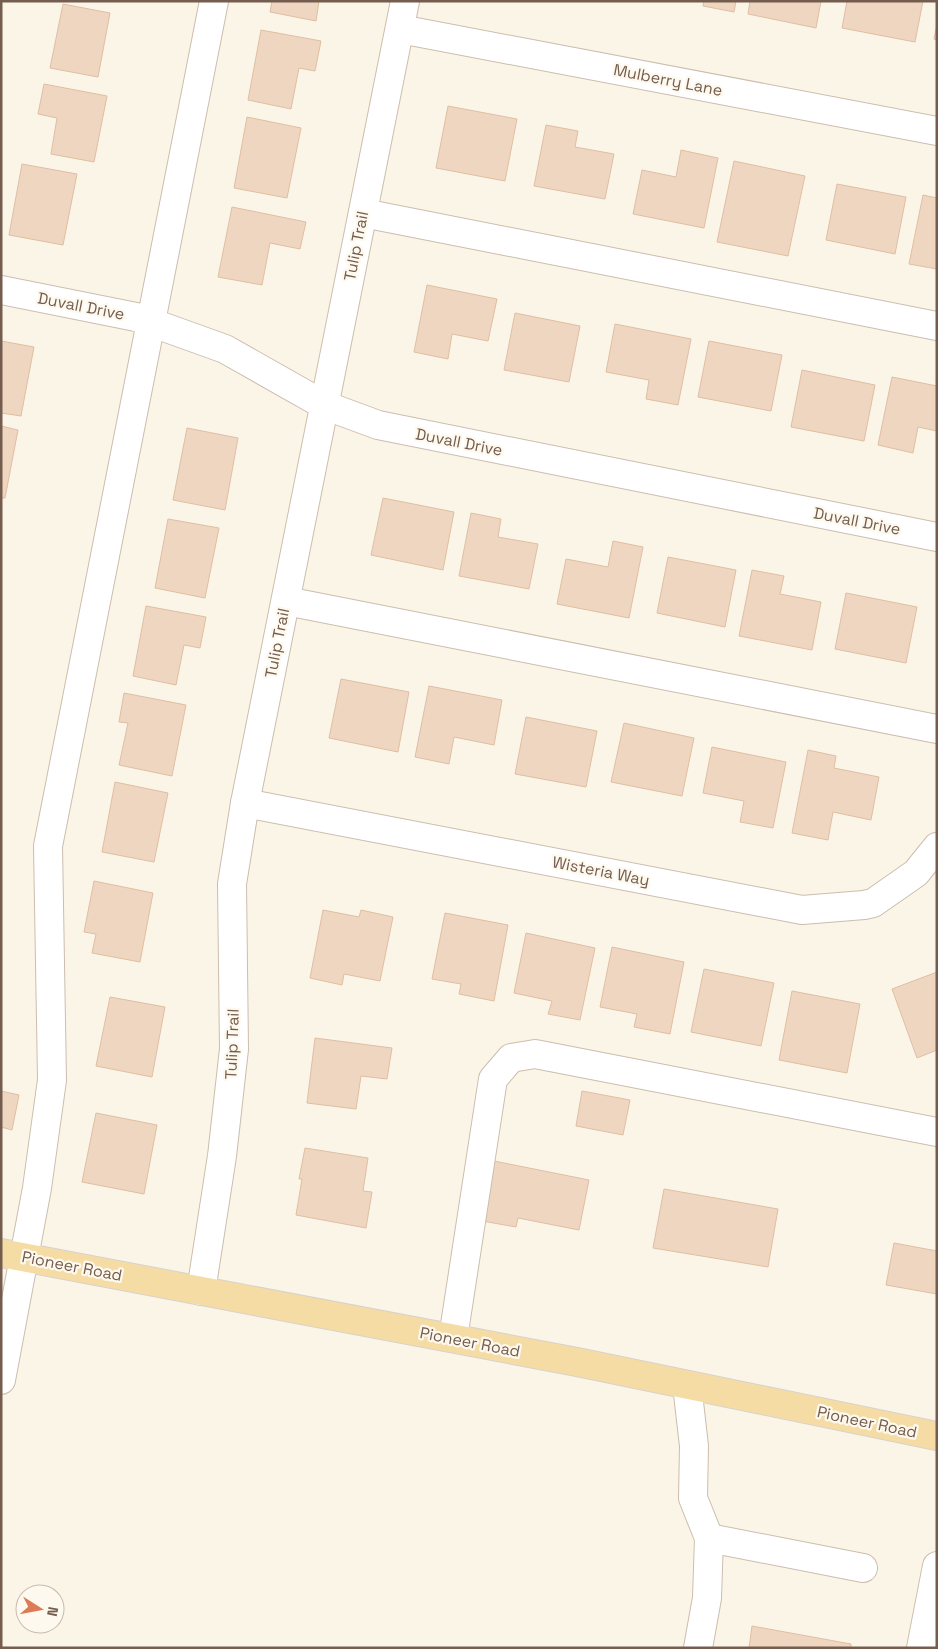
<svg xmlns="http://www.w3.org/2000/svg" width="938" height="1649" font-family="'Space Grotesk',sans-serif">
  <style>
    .building { fill: #efd6c1; stroke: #e0bea3 }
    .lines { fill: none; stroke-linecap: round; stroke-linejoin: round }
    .minor-casing { stroke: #ccbdaf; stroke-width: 30 }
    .major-casing { stroke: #d8d2cd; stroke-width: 30 }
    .minor { stroke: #fff; stroke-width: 28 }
    .major { stroke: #f5dca5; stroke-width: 28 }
    .labels { text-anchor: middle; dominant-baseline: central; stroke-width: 4.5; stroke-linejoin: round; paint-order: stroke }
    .street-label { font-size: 16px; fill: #745d4e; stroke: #fef9ee }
  </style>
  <rect width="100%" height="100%" fill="#fbf5e8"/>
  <g class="building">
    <path d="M272 1H319L316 21 270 12Z"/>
    <path d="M704 1H736L734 12 703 6Z"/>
    <path d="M750 1H821L816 28 748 14Z"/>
    <path d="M847 1H923L915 42 842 28Z"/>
    <path d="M63 4 110 13 98 77 50 68Z"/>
    <path d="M937 24V40L934 39Z"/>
    <path d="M261 30 321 41 315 71 299 68 291 109 248 100Z"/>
    <path d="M44 84 107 96 94 162 51 154 57 118 38 114Z"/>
    <path d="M448 106 517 119 505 181 436 168Z"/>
    <path d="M247 117 301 128 287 198 234 188Z"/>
    <path d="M546 125 578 131 575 147 614 154 605 199 534 186Z"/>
    <path d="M681 150 718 158 704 228 633 214 642 170 676 177Z"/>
    <path d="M734 161 805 176 788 256 717 242Z"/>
    <path d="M22 164 77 174 63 245 9 235Z"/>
    <path d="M837 184 906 197 895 254 826 240Z"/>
    <path d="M923 195 937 198V269L909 264Z"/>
    <path d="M232 207 306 222 300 249 270 243 262 285 218 277Z"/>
    <path d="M427 285 497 299 488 341 452 334 448 359 414 352Z"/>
    <path d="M515 313 580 326 569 382 504 370Z"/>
    <path d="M615 324 691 339 678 405 646 399 649 380 606 372Z"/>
    <path d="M1 341 34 347 21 416 1 413Z"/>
    <path d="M709 341 782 355 771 411 698 397Z"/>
    <path d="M802 370 875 385 864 441 791 427Z"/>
    <path d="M892 377 937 386V431L918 427 913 453 878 445Z"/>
    <path d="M1 426 18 430 5 498H1Z"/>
    <path d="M187 428 238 438 225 510 173 500Z"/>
    <path d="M383 498 454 512 443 570 371 555Z"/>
    <path d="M471 513 501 519 498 537 538 544 529 589 459 576Z"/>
    <path d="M168 519 219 528 205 598 155 588Z"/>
    <path d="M613 541 643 547 629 618 557 604 566 559 608 567Z"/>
    <path d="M668 557 736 570 725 627 657 613Z"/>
    <path d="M752 570 784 576 780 594 821 602 812 650 739 636Z"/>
    <path d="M846 593 917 607 906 663 835 649Z"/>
    <path d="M146 606 206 617 200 648 184 645 176 685 133 676Z"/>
    <path d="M341 679 409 692 398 752 329 738Z"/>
    <path d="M429 686 502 700 494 745 454 737 449 764 415 757Z"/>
    <path d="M124 693 186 705 172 776 119 765 128 723 119 722Z"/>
    <path d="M526 717 597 731 586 787 515 774Z"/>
    <path d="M624 723 694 738 682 796 611 782Z"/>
    <path d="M712 747 786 762 773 828 740 822 744 801 703 793Z"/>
    <path d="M808 750 836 756 834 768 879 777 871 820 833 812 828 840 792 833Z"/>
    <path d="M115 782 168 793 154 862 102 852Z"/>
    <path d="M94 881 153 893 140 962 92 953 96 934 84 932Z"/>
    <path d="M323 910 359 917 361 910 393 917 380 981 344 974 342 985 310 978Z"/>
    <path d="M445 913 508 925 494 1001 459 994 461 984 432 979Z"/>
    <path d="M526 933 595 948 580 1020 548 1014 552 1001 514 993Z"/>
    <path d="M612 947 684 962 670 1034 634 1027 637 1014 600 1007Z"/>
    <path d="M704 969 774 983 761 1046 691 1032Z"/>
    <path d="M937 972V1050L917 1058 892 989Z"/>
    <path d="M792 991 860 1004 847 1073 779 1060Z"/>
    <path d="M110 997 165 1007 152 1077 96 1066Z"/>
    <path d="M315 1038 392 1048 387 1079 361 1076 356 1109 307 1103Z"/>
    <path d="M1 1091 19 1095 12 1130 1 1127Z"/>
    <path d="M582 1091 630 1100 623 1135 576 1126Z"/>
    <path d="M96 1113 157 1125 144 1194 82 1182Z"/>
    <path d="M305 1148 368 1158 363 1191 372 1192 366 1228 296 1215 302 1179H299Z"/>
    <path d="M494 1161 589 1180 579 1230 518 1218 516 1227 482 1221Z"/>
    <path d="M664 1189 778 1209 768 1267 653 1248Z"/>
    <path d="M894 1243 937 1251V1294L886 1285Z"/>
    <path d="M752 1626 851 1644V1648H749Z"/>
  </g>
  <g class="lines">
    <g class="minor-casing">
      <g id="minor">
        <path d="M400 29 937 131"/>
        <path d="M363 213 937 326"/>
        <path d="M1 290 136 317 225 349 324 405 378 425 937 537"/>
        <path d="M286 601 937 729"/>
        <path d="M245 803 802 910 864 905 873 903 916 873 937 847"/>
        <path d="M201 1291 222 1156 234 1049 232 884 245 803 405 1"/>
        <path d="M453 1338 493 1079 511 1058 535 1054 937 1132"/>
        <path d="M1 1380 37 1188 52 1080 48 846 214 1"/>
        <path d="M687 1385 694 1446 693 1498 709 1538 707 1598 698 1648"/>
        <path d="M709 1538 863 1568"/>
        <path d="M921 1648 937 1566"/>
      </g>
    </g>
    <g class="major-casing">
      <path id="major" d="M1 1253 577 1362 937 1436"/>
    </g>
    <use href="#minor" class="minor"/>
    <use href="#major" class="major"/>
  </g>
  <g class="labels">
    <g class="street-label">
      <text transform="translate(668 80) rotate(11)">Mulberry Lane</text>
      <text transform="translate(356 246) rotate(-79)">Tulip Trail</text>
      <text transform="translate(81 306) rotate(11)">Duvall Drive</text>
      <text transform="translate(459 442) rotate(11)">Duvall Drive</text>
      <text transform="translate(857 521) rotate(11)">Duvall Drive</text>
      <text transform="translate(277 643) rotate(-79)">Tulip Trail</text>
      <text transform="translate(601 871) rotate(11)">Wisteria Way</text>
      <text transform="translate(232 1044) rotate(-88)">Tulip Trail</text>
      <text transform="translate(72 1266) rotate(11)">Pioneer Road</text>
      <text transform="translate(470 1342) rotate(11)">Pioneer Road</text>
      <text transform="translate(867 1422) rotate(12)">Pioneer Road</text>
    </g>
  </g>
  <rect width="938" height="1649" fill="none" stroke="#745d4e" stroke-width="5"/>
  <g transform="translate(40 1609) rotate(101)"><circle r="24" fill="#fef9ee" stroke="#c7bbae"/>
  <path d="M0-4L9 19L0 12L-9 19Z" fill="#dc7c56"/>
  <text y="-8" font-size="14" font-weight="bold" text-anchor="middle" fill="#745d4e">N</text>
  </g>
</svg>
